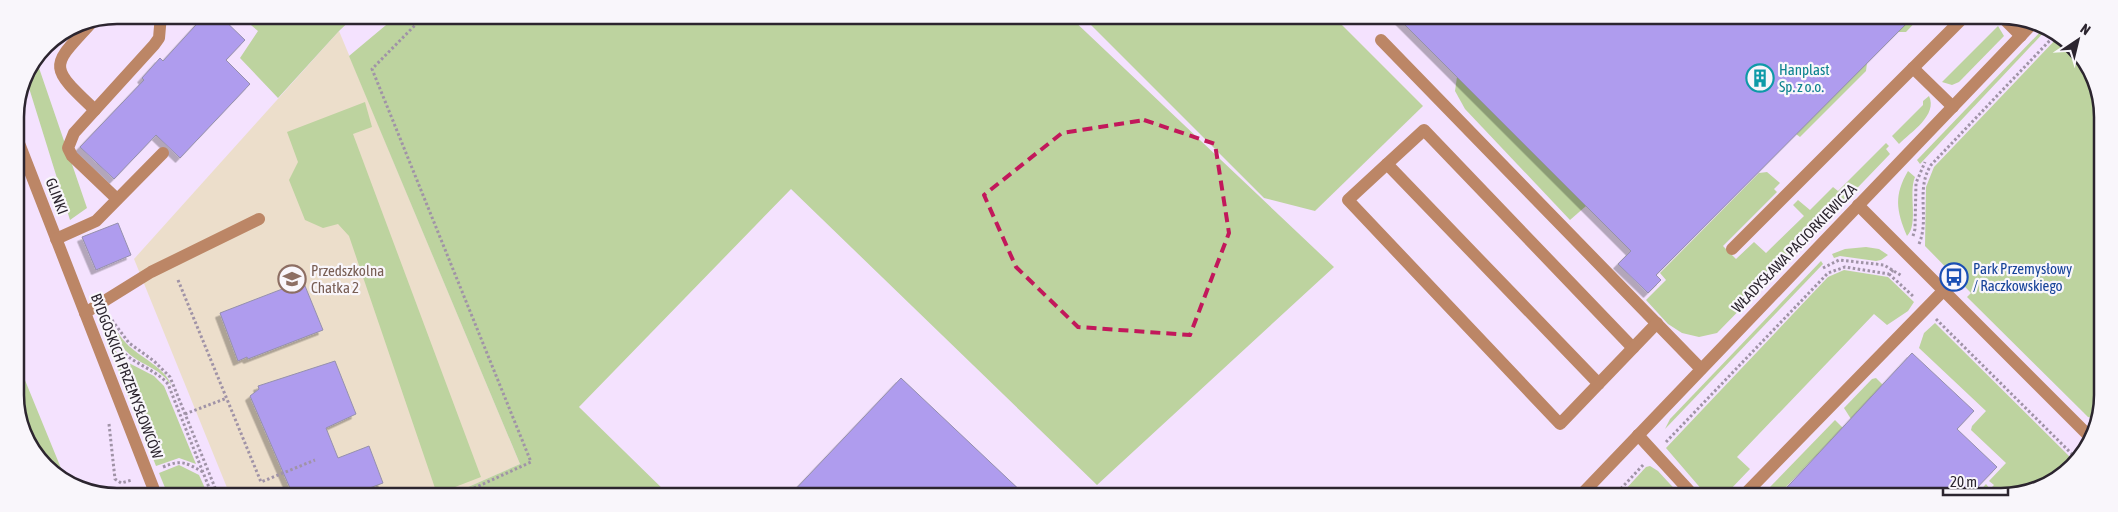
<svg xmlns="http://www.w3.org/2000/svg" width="2118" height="512" font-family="'Asap Condensed',sans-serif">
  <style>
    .education { fill: #ecdecb }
    .green { fill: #bdd39f }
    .building { fill: #af9cee; stroke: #9590ac; filter: url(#shadow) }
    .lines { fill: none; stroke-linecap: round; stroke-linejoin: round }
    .path { stroke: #a093a7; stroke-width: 3; stroke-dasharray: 2.5 2.5; stroke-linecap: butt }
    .minor { stroke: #bc8666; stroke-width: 12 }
    .marked { fill: none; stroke: #c2185b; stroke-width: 4; stroke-dasharray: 10 6; stroke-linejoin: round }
    .labels { text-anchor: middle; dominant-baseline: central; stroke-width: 4.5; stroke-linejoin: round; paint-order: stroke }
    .culture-label { font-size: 15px; fill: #0d838f; stroke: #f9f6fb; text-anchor: start }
    .street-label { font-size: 15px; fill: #2c252f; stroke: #f9f6fb }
    .transit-label { font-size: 15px; fill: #164399; stroke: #f9f6fb; text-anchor: start }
    .education-label { font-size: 15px; fill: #785e54; stroke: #f9f6fb; text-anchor: start }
    .rim { fill: none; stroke: #2c252f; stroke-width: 2.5 }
  </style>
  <defs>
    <filter id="shadow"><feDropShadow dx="-4.5" dy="4.5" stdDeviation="0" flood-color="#0004"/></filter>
  </defs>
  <rect width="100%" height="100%" fill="#f4e2fe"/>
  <path class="education" d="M339 31 520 464 450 495H230L134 259Z"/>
  <g class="green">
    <path d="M239 15H356L339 31 278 98 240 58 258 31Z"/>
    <path d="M398 15 1069 16 1334 267 1097 485 791 189 579 407 670 496 450 495 520 464 349 56Z"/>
    <path d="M1082 16H1333L1423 106 1315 211 1264 198Z"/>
    <path d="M1913 17H1920L1906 32H1898Z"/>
    <path d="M74 26 76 27 38 65 87 208 70 220 25 75 45 45Z"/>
    <path d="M1998 26 2004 36 1959 82 1952 85 1942 82Z"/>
    <path d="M2043 29 2046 30 1920 164 1917 160Z"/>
    <path d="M2058 37 2073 45 2101 97V415L2098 419 2088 417 2083 412 1967 297 1971 293 1925 246 1926 187 1934 167Z"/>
    <path d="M1867 63 1866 71 1800 137 1796 134Z"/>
    <path d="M1457 77 1586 206 1570 220 1465 109 1455 91Z"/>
    <path d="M1929 96C1938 115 1911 132 1899 144L1892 136 1923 105V101Z"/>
    <path d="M365 102 372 127 353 134 481 477 437 494 349 236 338 224 323 228 305 220 289 180 298 162 287 132Z"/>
    <path d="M1886 143 1889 146 1886 149 1890 154 1812 235 1807 230 1797 239 1803 245 1717 333 1699 337 1682 333 1668 324 1646 300 1666 280 1660 273 1759 173 1767 172 1780 183 1774 189 1777 192 1723 246 1736 259 1754 242 1766 253 1804 216 1793 205 1798 200 1810 210 1833 187 1838 191Z"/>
    <path d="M1908 171 1915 177C1908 193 1919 224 1907 236 1896 210 1894 195 1908 171Z"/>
    <path d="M1866 247 1879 249 1888 255 1881 260 1876 261 1840 256 1834 258 1832 254 1845 249Z"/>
    <path d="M1821 261 1823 264 1665 429 1670 419Z"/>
    <path d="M1844 270 1888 277 1914 302 1908 311 1887 325 1874 314 1737 457 1750 469 1728 492 1720 496 1711 495 1703 491 1666 448 1828 277Z"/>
    <path d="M102 310C111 321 117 333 126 343 141 359 163 365 172 386 157 365 142 367 126 351 114 341 110 324 102 310Z"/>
    <path d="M98 318 117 353 127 362 154 376 164 386 196 464 179 458 156 466Z"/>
    <path d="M1935 323 2074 461 2068 472 2008 497H1974L1986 484 1990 489 1994 485 1989 481 2006 463 1971 430 1972 426 1986 411 1919 348 1924 333Z"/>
    <path d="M17 349 20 368 65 478 45 467 17 415Z"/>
    <path d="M1876 378 1882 384 1881 387 1851 419 1844 408 1872 379Z"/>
    <path d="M1835 420 1843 428 1776 497 1769 490 1770 487Z"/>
    <path d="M179 465 199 475 208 495H168L159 473Z"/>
    <path d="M1650 466 1658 471 1681 496H1630L1624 491 1646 467Z"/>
  </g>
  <g class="building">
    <path d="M205 15H219L245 40 226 60 250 84 180 158 156 135 114 179 80 147 144 80 142 78 160 58 163 61Z"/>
    <path d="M1396 16 1882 17H1913L1656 275 1661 280 1648 293 1618 264 1631 251Z"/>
    <path d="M118 223 131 255 96 270 82 237Z"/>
    <path d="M303 281 323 330 248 359 247 357 238 361 220 313Z"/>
    <path d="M1912 353 1974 411 1957 429 1997 467 1968 497H1778Z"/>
    <path d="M335 361 356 414 326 428 338 458 369 446 383 483 351 495H293L250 396 259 389 258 386Z"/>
    <path d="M901 378 1026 496H789Z"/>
  </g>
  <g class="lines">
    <g class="path">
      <path d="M425 15 372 69 531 462 459 495"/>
      <path d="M1913 236 1915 229 1916 183 1925 162"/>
      <path d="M1919 244C1930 218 1915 190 1931 165L2055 35"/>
      <path d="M1823 268 1839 260 1884 265 1902 276"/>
      <path d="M1889 274 1914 297"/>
      <path d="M178 280 261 482 315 460"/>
      <path d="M109 316 129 343 154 361 170 377 218 495"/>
      <path d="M1936 319 2076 458"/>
      <path d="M118 347C132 364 154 368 168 384L212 495"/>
      <path d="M185 414 227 398"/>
      <path d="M109 424 115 479 121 483 132 480"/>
      <path d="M1666 442 1828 273 1845 267 1889 274 1894 269"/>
      <path d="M163 467C182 459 186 463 203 472"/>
      <path d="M1614 496 1644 464"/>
    </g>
    <g class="minor">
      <path d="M2002 17 2021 36"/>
      <path d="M95 19C51 67 46 64 95 110"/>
      <path d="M1381 40 1701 369"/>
      <path d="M1913 68 1953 107"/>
      <path d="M15 133 156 495"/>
      <path d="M1387 164 1424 130 1633 348"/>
      <path d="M117 199 72 156 68 148 74 133 154 45 159 38 161 15"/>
      <path d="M1858 205 2089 436"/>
      <path d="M56 239 96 221 163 153"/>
      <path d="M1732 249 1964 17"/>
      <path d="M85 313 151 272 259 219"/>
      <path d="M1599 384 1387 164 1348 200 1560 424 1657 323"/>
      <path d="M1638 435 1695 497"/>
      <path d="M1580 496 2033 23"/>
      <path d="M1742 497 1943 291"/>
    </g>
  </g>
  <path class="marked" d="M1144 120 1215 144 1229 233 1190 335 1078 327 1016 267 984 195 1062 133Z"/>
  <defs>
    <g id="building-ring" transform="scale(1.4375)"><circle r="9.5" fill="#f9f6fb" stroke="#0f9aa8" stroke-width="1.5"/><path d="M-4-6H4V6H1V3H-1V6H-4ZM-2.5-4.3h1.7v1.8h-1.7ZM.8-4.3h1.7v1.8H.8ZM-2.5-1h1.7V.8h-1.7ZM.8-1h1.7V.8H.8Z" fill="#0f9aa8"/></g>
    <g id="bus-ring" transform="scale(1.4375)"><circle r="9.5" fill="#f9f6fb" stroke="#1a4fb4" stroke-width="1.5"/><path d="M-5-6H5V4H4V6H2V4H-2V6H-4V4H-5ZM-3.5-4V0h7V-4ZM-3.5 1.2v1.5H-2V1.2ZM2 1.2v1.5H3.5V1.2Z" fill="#1a4fb4"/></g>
    <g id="school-ring" transform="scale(1.4375)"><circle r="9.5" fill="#f9f6fb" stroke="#8d6e63" stroke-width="1.5"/><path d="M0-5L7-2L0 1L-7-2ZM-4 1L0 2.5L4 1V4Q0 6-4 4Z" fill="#8d6e63"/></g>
  </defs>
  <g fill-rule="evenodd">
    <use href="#building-ring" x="1760" y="78"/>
    <use href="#bus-ring" x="1954" y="277"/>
    <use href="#school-ring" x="292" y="279"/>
  </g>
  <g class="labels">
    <g class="culture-label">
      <text x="1779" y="69">Hanplast<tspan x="1779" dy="17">Sp. z o.o.</tspan></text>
    </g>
    <g class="street-label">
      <text transform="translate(57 196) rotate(69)">GLINKI</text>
      <text transform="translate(1794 248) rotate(-46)">WŁADYSŁAWA PACIORKIEWICZA</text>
      <text transform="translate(127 376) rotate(69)">BYDGOSKICH PRZEMYSŁOWCÓW</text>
    </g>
    <g class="transit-label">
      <text x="1973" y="268">Park Przemysłowy<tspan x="1973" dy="17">/ Raczkowskiego</tspan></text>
    </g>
    <g class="education-label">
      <text x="311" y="270">Przedszkolna<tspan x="311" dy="17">Chatka 2</tspan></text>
    </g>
  </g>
  <path d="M0 0H2118V512H0ZM117 24H2001A93 93 0 0 1 2094 117V395A93 93 0 0 1 2001 488H117A93 93 0 0 1 24 395V117A93 93 0 0 1 117 24Z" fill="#f9f6fb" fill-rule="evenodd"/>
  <path class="rim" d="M117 24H2001A93 93 0 0 1 2094 117V395A93 93 0 0 1 2001 488H117A93 93 0 0 1 24 395V117A93 93 0 0 1 117 24Z"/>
  <g transform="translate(2078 40) rotate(35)" stroke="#f9f6fb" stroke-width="4" paint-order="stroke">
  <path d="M0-4L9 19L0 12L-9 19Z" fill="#2c252f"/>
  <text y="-8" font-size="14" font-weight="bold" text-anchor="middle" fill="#2c252f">N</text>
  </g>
  <path d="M1943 487v8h65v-8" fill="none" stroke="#2c252f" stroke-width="2.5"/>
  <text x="1950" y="487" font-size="15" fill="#2c252f" stroke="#f9f6fb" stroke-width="4" paint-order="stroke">20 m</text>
</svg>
